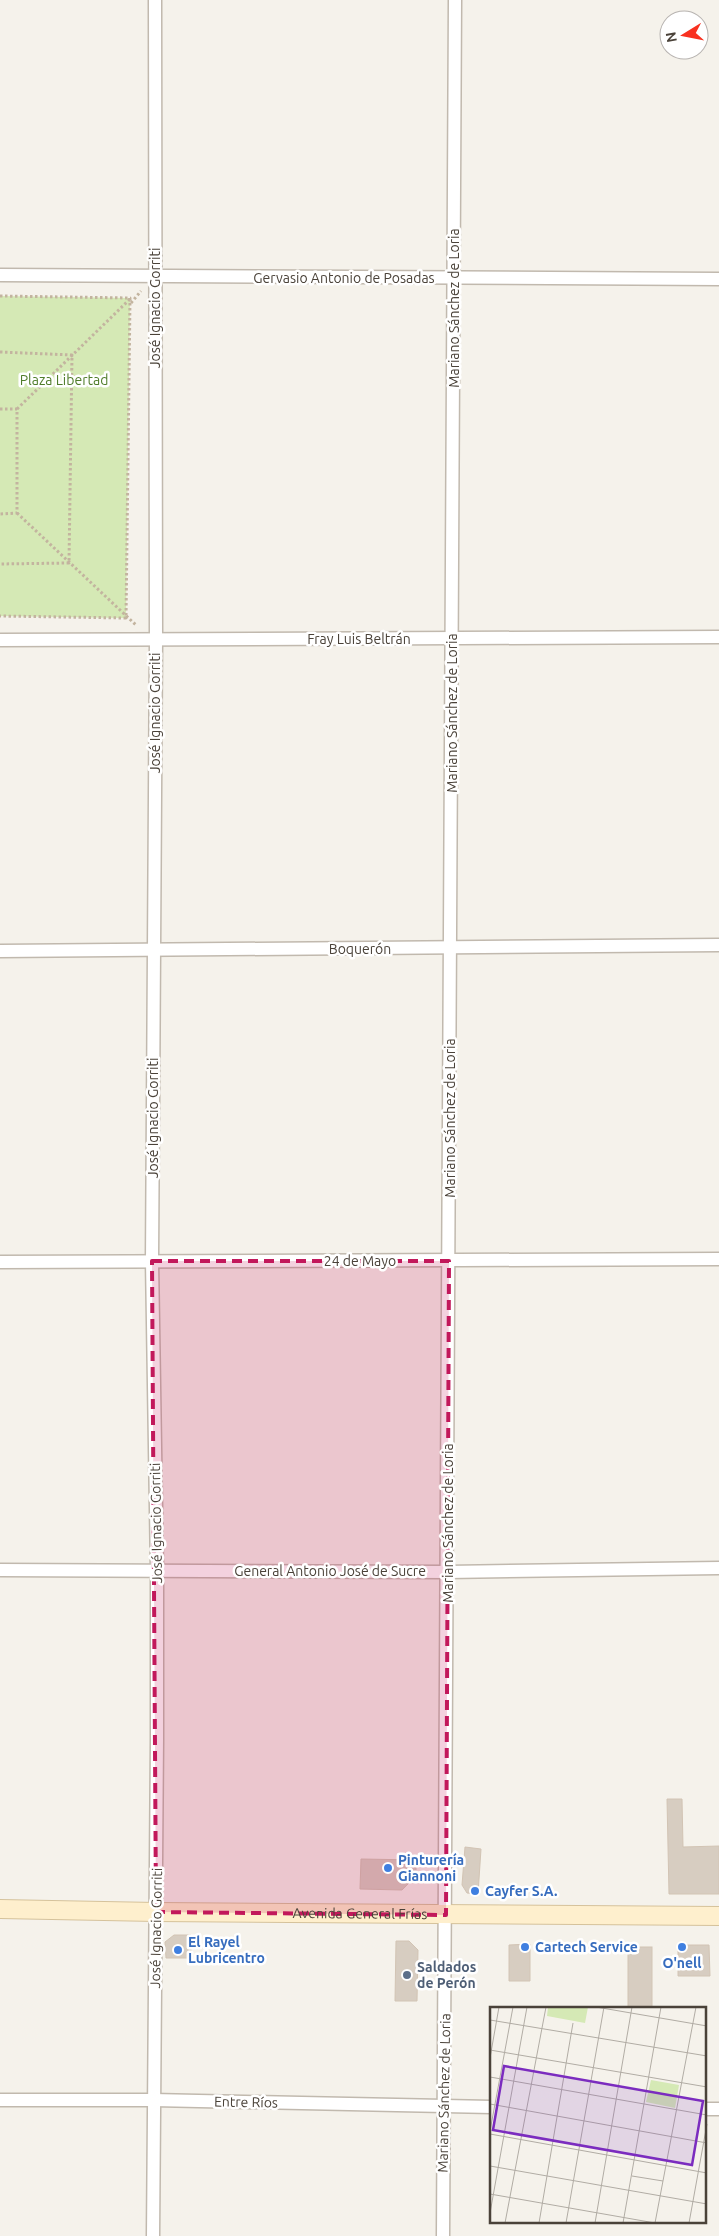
<svg xmlns="http://www.w3.org/2000/svg" width="719" height="2236" font-family="Ubuntu,sans-serif">
  <style>
    .green { fill: #d5e9b5 }
    .building { fill: #d7cdc1; stroke: #d2c4b4 }
    .lines { fill: none; stroke-linecap: round; stroke-linejoin: round }
    .minor-casing { stroke: #c1b9ae; stroke-width: 15 }
    .secondary-casing { stroke: #d5c29b; stroke-width: 20 }
    .path { stroke: #c3b49f; stroke-width: 3; stroke-dasharray: 2.5 2.5; stroke-linecap: butt }
    .minor { stroke: #fff; stroke-width: 12 }
    .secondary { stroke: #feefcd; stroke-width: 18 }
    .marked { fill: #c2185b; fill-opacity: 0.2; stroke: #c2185b; stroke-width: 4; stroke-dasharray: 10 6; stroke-linejoin: round }
    .shop-dot { fill: #3f7fe0; stroke: #fff; stroke-width: 2 }
    .service-dot { fill: #5c6f8a; stroke: #fff; stroke-width: 2 }
    .labels { text-anchor: middle; dominant-baseline: central; stroke-width: 5; stroke-linejoin: round; paint-order: stroke }
    .street-label { font-size: 14px; fill: #4a4239; stroke: #fff }
    .park-label { font-size: 14px; fill: #507d2b; stroke: #fff }
    .shop-label { font-size: 14px; font-weight: bold; fill: #366cbe; stroke: #fff; text-anchor: start }
    .service-label { font-size: 14px; font-weight: bold; fill: #4e5e75; stroke: #fff; text-anchor: start }
    .inset-road { fill: none; stroke: #b1aca4; stroke-width: 1 }
    .view { fill: #7b2cbf; fill-opacity: 0.15; stroke: #7b2cbf; stroke-width: 2.5 }
    .inset-edge { fill: none; stroke: #4a4239; stroke-width: 2.5 }
  </style>
  <rect width="100%" height="100%" fill="#f5f2eb"/>
  <path class="green" d="M0 296 130 298 126 618 0 616Z"/>
  <g class="building">
    <path d="M667 1799H682L683 1847 719 1846V1894H669Z"/>
    <path d="M465 1847 481 1849 478 1894 467 1893 462 1885Z"/>
    <path d="M361 1859 416 1860V1876L402 1890 360 1889Z"/>
    <path d="M174 1935H191V1958H166L165 1942Z"/>
    <path d="M396 1941H409L418 1950 417 2001H395Z"/>
    <path d="M530 1944V1981H509V1945Z"/>
    <path d="M678 1945H709L710 1976H678Z"/>
    <rect x="628" y="1947" width="24" height="61"/>
  </g>
  <g class="lines">
    <g class="minor-casing">
      <g id="minor">
        <path d="M0 275 719 279"/>
        <path d="M0 640 719 637"/>
        <path d="M0 951 719 945"/>
        <path d="M0 1262 719 1259"/>
        <path d="M0 1570 448 1572 719 1568"/>
        <path d="M0 2100H153L492 2107"/>
        <path d="M705 2109H719"/>
        <path d="M153 2236 157 1739V1571L152 1261 156 640 155 0"/>
        <path d="M443 2236 455 0"/>
      </g>
    </g>
    <g class="secondary-casing">
      <g id="secondary">
        <path id="s1" d="M0 1909 156 1912 719 1916"/>
      </g>
    </g>
    <g class="path">
      <path d="M0 296 130 298 126 618 0 616"/>
      <path d="M131 303 141 291"/>
      <path d="M0 352 72 355 69 563 0 564"/>
      <path d="M0 409H17V513L0 514"/>
      <path d="M17 409 130 299"/>
      <path d="M17 513 137 626"/>
    </g>
    <use href="#minor" class="minor"/>
    <use href="#secondary" class="secondary"/>
  </g>
  <path class="marked" d="M152 1261H449L446 1915 156 1912Z"/>
  <g class="shop-dot">
    <circle cx="388" cy="1868" r="5"/>
    <circle cx="475" cy="1891" r="5"/>
    <circle cx="525" cy="1947" r="5"/>
    <circle cx="682" cy="1947" r="5"/>
    <circle cx="178" cy="1950" r="5"/>
  </g>
  <circle class="service-dot" cx="407" cy="1975" r="5"/>
  <g class="labels">
    <g class="street-label">
      <text x="344" y="278">Gervasio Antonio de Posadas</text>
      <text transform="translate(155 308) rotate(-90)">José Ignacio Gorriti</text>
      <text transform="translate(454 308) rotate(-90)">Mariano Sánchez de Loria</text>
      <text x="359" y="639">Fray Luis Beltrán</text>
      <text transform="translate(155 713) rotate(-90)">José Ignacio Gorriti</text>
      <text transform="translate(452 713) rotate(-90)">Mariano Sánchez de Loria</text>
      <text x="360" y="949">Boquerón</text>
      <text transform="translate(153 1118) rotate(-90)">José Ignacio Gorriti</text>
      <text transform="translate(450 1118) rotate(-90)">Mariano Sánchez de Loria</text>
      <text x="360" y="1261">24 de Mayo</text>
      <text transform="translate(156 1523) rotate(-91)">José Ignacio Gorriti</text>
      <text transform="translate(448 1523) rotate(-90)">Mariano Sánchez de Loria</text>
      <text x="330" y="1571">General Antonio José de Sucre</text>
      <text stroke="none"><textPath href="#s1" startOffset="360">Avenida General Frías</textPath></text>
      <text transform="translate(156 1928) rotate(-89)">José Ignacio Gorriti</text>
      <text transform="translate(444 2093) rotate(-89)">Mariano Sánchez de Loria</text>
      <text transform="translate(246 2102) rotate(1)">Entre Ríos</text>
    </g>
    <g class="park-label">
      <text x="64" y="380">Plaza Libertad</text>
    </g>
    <g class="shop-label">
      <text x="398" y="1860">Pinturería<tspan x="398" dy="16">Giannoni</tspan></text>
      <text x="485" y="1891">Cayfer S.A.</text>
      <text x="188" y="1942">El Rayel<tspan x="188" dy="16">Lubricentro</tspan></text>
      <text x="535" y="1947">Cartech Service</text>
      <text x="682" y="1963" text-anchor="middle">O'nell</text>
    </g>
    <g class="service-label">
      <text x="417" y="1967">Saldados<tspan x="417" dy="16">de Perón</tspan></text>
    </g>
  </g>
  <g transform="translate(490 2007)">
    <rect width="216" height="216" fill="#f5f2eb"/>
    <path d="M58 0H98L95 16 57 9ZM161 73 189 78 185 101 156 95Z" fill="#d5e9b5"/>
    <path class="inset-road" d="M106 0 217 19M0 13 217 49M0 43 217 80M0 51 9 0M0 70 217 108M0 97 217 136M0 124 23 0M0 127 217 166M0 159 217 197M142 169 173 174M0 187 165 216M0 206 37 0M15 216 56 0M49 216 83 16M76 216 114 0M105 216 142 0M133 216 171 0M165 216 206 0M199 216 217 117"/>
    <path class="view" d="M14 59 213 94 202 158 3 123Z"/>
    <rect width="216" height="216" class="inset-edge"/>
  </g>
  <g transform="translate(684 35) rotate(260)"><circle r="24" fill="#ffffff" stroke="#b7b3b0"/>
  <path d="M0-4L9 19L0 12L-9 19Z" fill="#f83120"/>
  <text y="-8" font-size="14" font-weight="bold" text-anchor="middle" fill="#4a4239">N</text>
  </g>
</svg>
